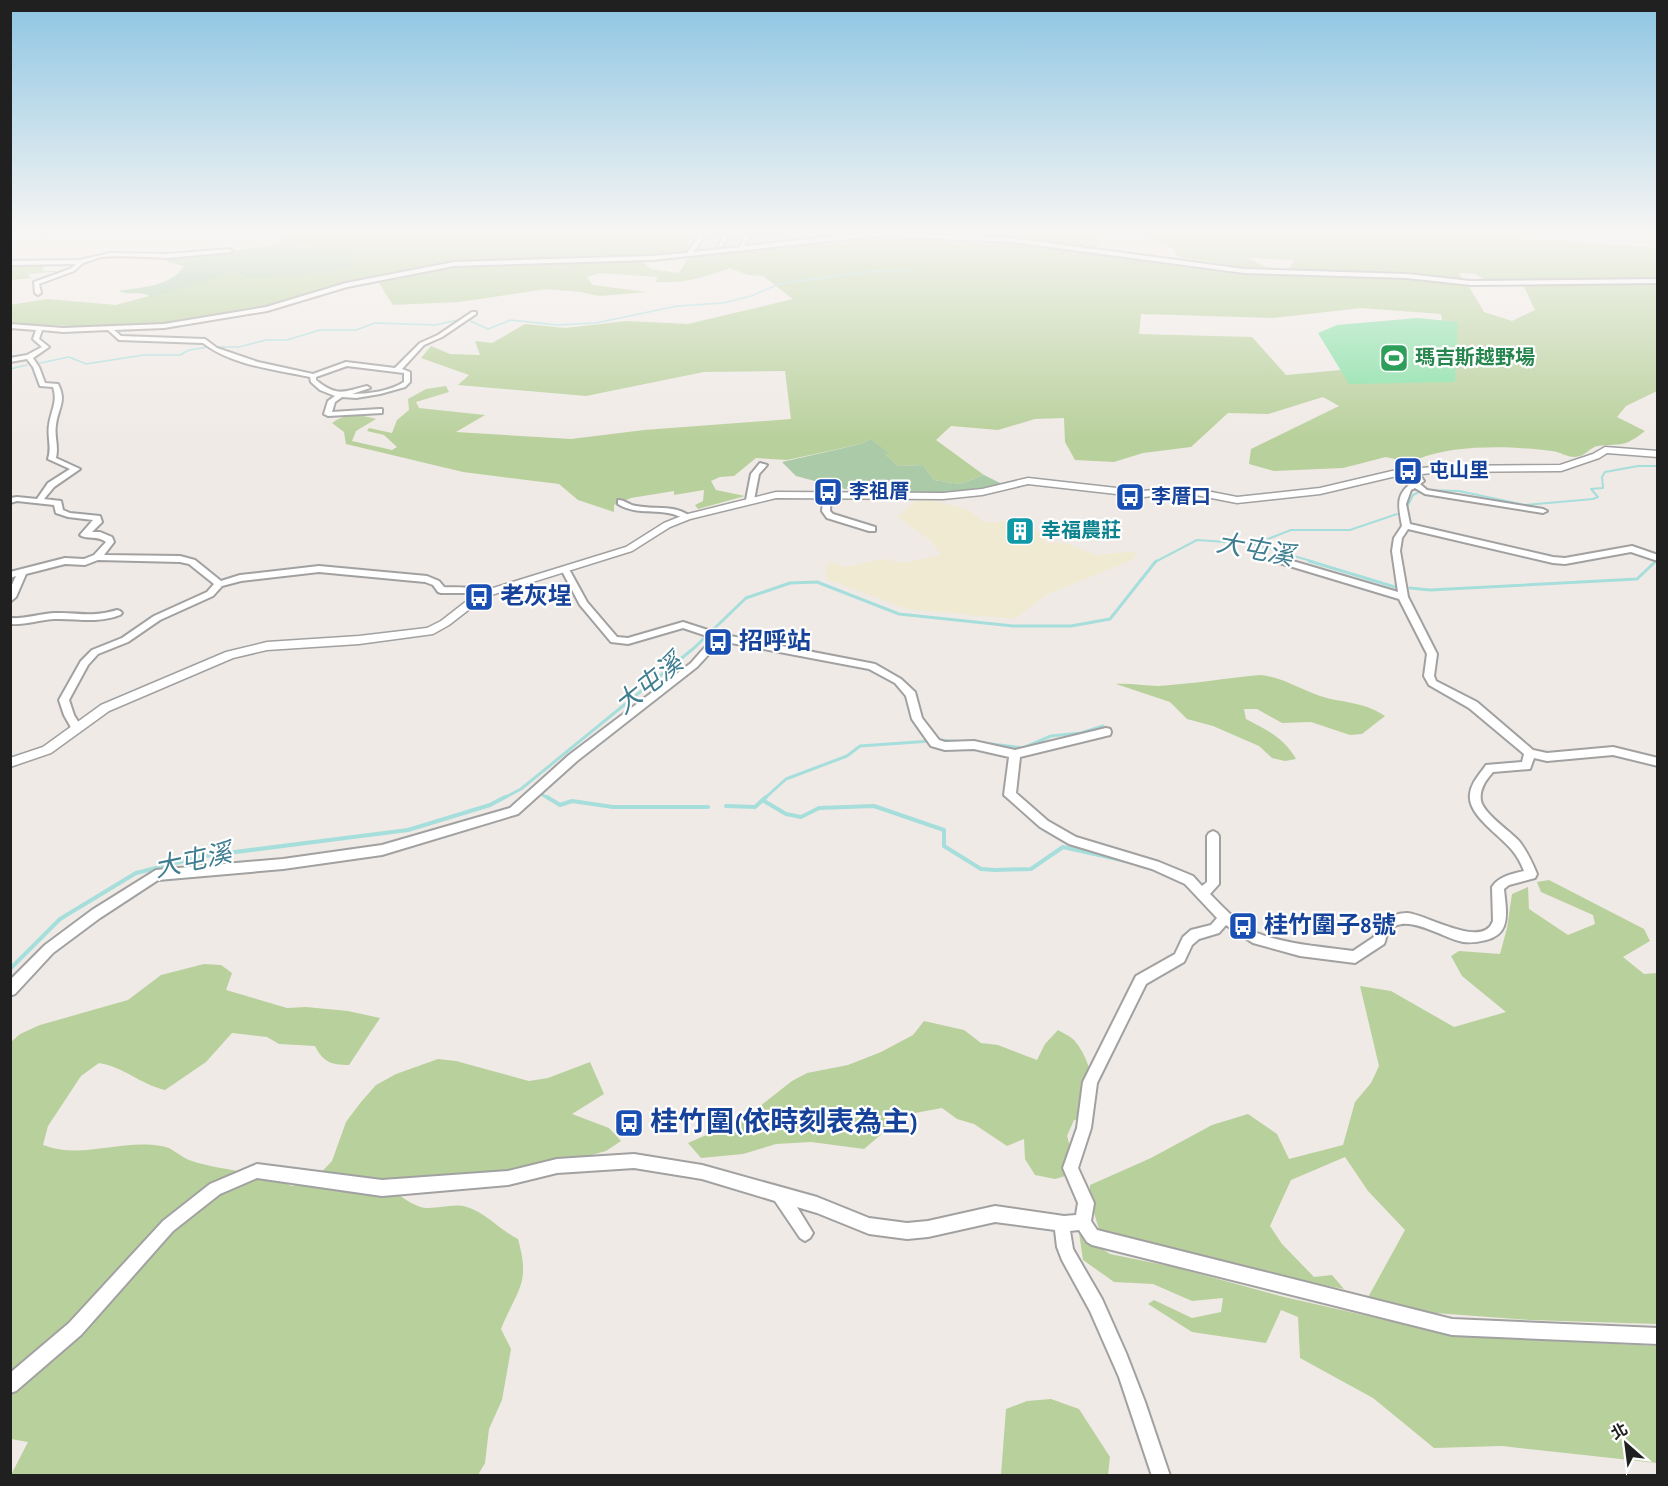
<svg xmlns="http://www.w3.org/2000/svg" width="1668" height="1486" font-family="'Alegreya Sans','Noto Sans TC',sans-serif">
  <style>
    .residential { fill: #dedddd }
    .farmland { fill: #efead1 }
    .forest { fill: #b8d09b; fill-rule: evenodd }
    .cemetery { fill: #abcaa7 }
    .pitch { fill: #84e0a4 }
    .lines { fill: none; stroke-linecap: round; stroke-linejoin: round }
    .stream-far3 { stroke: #a6dedc; stroke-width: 1.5 }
    .stream-far2 { stroke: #a6dedc; stroke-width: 2 }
    .stream-far1 { stroke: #a6dedc; stroke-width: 3 }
    .stream { stroke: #a6dedc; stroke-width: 4 }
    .minor-casing { stroke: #a1a1a1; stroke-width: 4 }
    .tertiary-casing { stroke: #a1a1a1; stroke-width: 3 }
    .minor { fill: #fff; fill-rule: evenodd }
    .tertiary { fill: #fff; fill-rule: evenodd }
    .labels { text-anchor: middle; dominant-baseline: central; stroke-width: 4.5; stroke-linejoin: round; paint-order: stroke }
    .far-leisure-label { font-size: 20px; font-weight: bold; fill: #27864d; stroke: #fff; text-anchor: start }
    .far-transit-label { font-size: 20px; font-weight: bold; fill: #164399; stroke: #fff; text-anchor: start }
    .far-culture-label { font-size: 20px; font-weight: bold; fill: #0d838f; stroke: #fff; text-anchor: start }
    .transit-label { font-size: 24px; font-weight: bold; fill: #164399; stroke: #fff; text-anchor: start }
    .water-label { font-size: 26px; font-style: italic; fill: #3f7d91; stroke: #fff }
    .near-transit-label { font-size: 28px; font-weight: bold; fill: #164399; stroke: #fff; text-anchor: start }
  </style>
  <rect width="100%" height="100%" fill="#f0eae6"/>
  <path class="residential" d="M701 232H828L827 237 687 253Z"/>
  <path class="farmland" d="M933 500 965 509 988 523 1017 519 1035 527 1046 543H1066L1096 555 1139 551 1132 560 1046 595 1014 619 906 609 827 579 825 568 831 562 845 567 883 559 904 563 941 555 930 540 897 517 915 501Z"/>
  <g class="forest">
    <path d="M289 232H699L685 251 654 255 454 262 368 280 364 277C285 306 196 326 112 327 78 327 44 324 11 324L10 305 47 299 116 305 237 272 249 279 345 270 312 246 277 245Z"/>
    <path d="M968 232C997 232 1082 225 1103 241L1090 250 1027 239 967 235Z"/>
    <path d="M1135 232H1479L1484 235 1657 248V280L1484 279 1475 274 1459 273 1463 280 1406 273 1289 269 1294 260 1247 258 1266 267H1275L1248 268 1177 257 1174 249Z"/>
    <path d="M867 236 1005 242 1234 273 1406 278 1468 285 1484 312 1512 321 1535 310 1523 285 1657 284V391L1626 406 1617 417 1645 431C1623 448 1623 443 1598 446 1589 447 1586 457 1574 457 1567 457 1560 452 1552 451 1513 446 1455 444 1418 459L1416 464 1386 457 1343 468 1274 471 1249 464 1251 449 1339 406 1323 397 1268 414 1228 413 1191 447 1143 453 1114 462 1075 460 1065 442 1064 418 1035 419 998 430 951 426 936 440 984 475 960 484 934 480 923 465 898 466 886 455 888 453 871 439 861 444 787 460 756 458 734 476 720 477 711 481 716 490 745 496 698 509 695 505 703 501 704 490 674 495V491L631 498 614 505V512L578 500 559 484 463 472 346 444 344 432 332 423C347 412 359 414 376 419L356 431 352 441 392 450 397 447 384 435 367 431 369 428 392 433 397 420 409 410 408 399 426 389 446 386 449 392 416 402 419 408 485 415 456 432 571 439 644 430 791 419 785 371 704 372 586 396 458 385 469 375 421 358 431 346 450 354 480 355 475 341 492 343 525 324 565 328 627 321 688 324 793 299 763 276 748 275 730 268C706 277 681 284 656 282L658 277 600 273 587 277 592 285 648 292 599 296 581 292 546 289 459 302 393 305 379 283 453 266 642 260 650 269 679 273 689 257ZM1361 308 1441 314 1444 330 1352 369 1286 375 1252 337 1139 334 1141 314 1273 318Z"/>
    <path d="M11 265H43L44 271H58C48 274 37 271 28 275L32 278 11 280Z"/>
    <path d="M1260 675C1285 677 1303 692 1327 698 1348 703 1366 703 1385 716L1362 734 1350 735 1311 722 1282 723 1257 709H1244L1246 719C1267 730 1284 738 1296 759L1285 761 1272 758 1259 746 1213 726 1187 719 1170 702 1116 684C1130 683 1144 686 1158 686 1192 684 1226 678 1260 675Z"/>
    <path d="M1549 880 1644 929 1650 941 1623 957 1644 974 1657 973V1324L1530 1320 1435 1313 1366 1301 1405 1230 1368 1191 1345 1157 1291 1180 1270 1226 1282 1244 1314 1277 1332 1275 1344 1289 1208 1262 1100 1233 1090 1199V1185L1151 1158 1212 1125 1248 1114 1277 1134 1289 1159 1343 1145 1355 1102 1371 1083 1379 1066 1360 986 1391 991 1454 1027 1506 1012 1462 976 1451 956 1459 951 1500 954 1507 928 1512 894 1528 887 1529 909 1568 935 1595 924 1593 915 1541 892 1537 882Z"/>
    <path d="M204 964 221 965 232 973 226 990 287 1008 306 1007 348 1011 380 1018 349 1065C331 1065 323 1062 315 1046L279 1044 267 1037 232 1033 206 1062 165 1090C140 1084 126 1068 99 1063L81 1076 48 1126 43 1145C81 1160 120 1139 161 1146 172 1147 179 1156 189 1160 223 1172 259 1170 292 1186L315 1179 332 1161 346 1122 361 1102 376 1085 396 1074 438 1059 456 1061 529 1081 548 1078 590 1062 604 1094 572 1114 609 1128 621 1141 606 1151 588 1156 568 1166 456 1179 436 1176 392 1190C402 1197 413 1206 425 1208 440 1209 452 1203 467 1207 486 1213 500 1230 518 1239 531 1285 517 1289 501 1329L511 1349 502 1400 489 1429 485 1463 478 1475H11L28 1442 11 1439 10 1043 20 1034 40 1025 128 1000 161 975Z"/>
    <path d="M924 1021 964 1030 981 1043 998 1045 1037 1060 1045 1044 1058 1030C1063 1033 1070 1036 1074 1040 1091 1059 1098 1094 1091 1117L1074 1120 1067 1136 1073 1157V1174L1055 1179 1035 1175 1025 1159 1024 1139 1007 1146 974 1124 957 1119 942 1108 904 1115 864 1149 811 1142 776 1144 743 1154 701 1158 688 1143 745 1118 792 1081 807 1073 848 1065 881 1052 913 1035Z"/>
    <path d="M1079 1233 1110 1254 1174 1267 1284 1297 1456 1336 1657 1346V1463L1502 1446 1434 1448 1373 1398 1300 1358 1298 1317 1281 1310 1266 1343 1192 1332 1148 1304 1154 1300 1192 1318 1221 1312 1223 1298 1192 1301 1153 1284 1114 1282 1083 1260Z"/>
    <path d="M1051 1399 1079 1409 1110 1457 1108 1475H1001L1006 1409 1027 1401Z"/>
  </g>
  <g class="cemetery">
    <path d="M277 245 350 250 353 263 345 270 327 273 249 279 237 272 151 297C141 290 129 296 119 291 141 287 171 287 184 266L168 262 163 256 224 252Z"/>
    <path d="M871 439 889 453 886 455 898 466 923 465 934 480 960 484 984 475 1002 484 955 493 881 492 845 489 796 476 782 462 861 444Z"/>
  </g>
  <path class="pitch" d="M1418 318 1458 322 1455 382 1349 384 1318 333 1337 325Z"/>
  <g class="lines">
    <g class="stream-far3">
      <path d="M468 320 488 329 511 320 557 325 596 323 677 306 723 303 751 296 779 284 863 272 914 270"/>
      <path d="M218 347H239L266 340H287L320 330H356L375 323 435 325 462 319"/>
      <path d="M40 363 69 357 86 364 144 355H180L189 350 208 347"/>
      <path d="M10 369 27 365"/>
    </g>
    <g class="stream-far2">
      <path d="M1425 490 1459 491 1525 505 1593 499 1598 497 1591 489 1603 488 1602 477 1605 472 1638 466H1658"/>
      <path d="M1406 509 1413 495 1419 492"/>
      <path d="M1255 544 1291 530H1350L1397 514"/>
      <path d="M1155 562 1197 540 1254 544 1314 562"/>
      <path d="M1654 562 1658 559"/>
    </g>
    <g class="stream-far1">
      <path d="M1309 561 1395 587"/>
      <path d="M1410 588 1430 590 1637 579 1656 561"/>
      <path d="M938 740 964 742"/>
      <path d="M983 743 1023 748 1051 736 1081 733 1103 726"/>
      <path d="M543 795 549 799"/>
      <path d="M502 799 521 789 694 648 746 598 790 583 817 582 899 614 1013 626H1071L1110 619 1156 561"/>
      <path d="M764 799 786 779 847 756 860 746 931 741"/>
    </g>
    <g class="stream">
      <path d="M547 797 560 805 572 801 613 807H708"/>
      <path d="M764 801 786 814 801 817 819 808 874 806 944 830V846L981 869 995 870 1031 869 1063 847 1126 861"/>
      <path d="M726 806 755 807 766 797"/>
      <path d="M10 969 60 919 136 873 204 856 408 830 490 805 505 797"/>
    </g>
    <g class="minor-casing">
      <g id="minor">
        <path d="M39 232H56L41 235Z"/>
        <path d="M702 232H708L693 252 740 247 746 232H752L744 246 876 232 1012 238 1244 269 1407 274 1471 281 1658 279V283L1471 285 1407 278 1244 273 1012 242 876 236 652 260 454 266 347 287 267 311 164 328 114 330 121 336 205 339 217 348 258 362 313 374 346 362 395 368 420 343 438 335 472 312H476V314L442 337 424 345 402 369 410 372V382L405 387 380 394 356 398 342 397 335 402 332 412 379 409H382V413L328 416 324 414 328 401 335 396 320 390 311 382 310 377C276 370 231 365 203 343L119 340 108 330 63 332 42 330 39 339 49 347 33 358 39 367 45 383 58 384C67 402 58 407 56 425 54 436 59 446 56 458L80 469 54 487 44 499 61 501 63 510 70 513 100 516 102 522 92 532H100L112 537 114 542 104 555 180 556 195 560 221 581 240 575 319 566 427 576 439 581 444 587C458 588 474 585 485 595L481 598 467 593H441L438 592 433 585 425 582 319 572 241 581 222 586 213 596 160 620 128 642 98 654 88 665 69 700 74 715 82 728 77 732 73 731 64 715 59 700 81 661 92 650 122 638 154 616 207 592 214 584 189 564 180 562 98 560 85 565 65 564 26 574 16 597 10 602V589L16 576 10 578V572L65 558 84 559 94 555 106 542C98 535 87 540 80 535L93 520 68 517 56 513 54 505 17 501 10 503V498L17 497 37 499 48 483 70 469 48 459C52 447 47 437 49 425 51 410 58 402 53 387L40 386 33 367 27 359 10 362V358L27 355 42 347 33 339 36 330 10 328V324L63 328 164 324 266 307 346 283 454 262 652 256 687 253ZM347 366 404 373V382C391 391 368 394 352 394L370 388 367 386C343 392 337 397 316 380V377Z"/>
        <path d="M725 232H731L722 247H718Z"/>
        <path d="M229 249 232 251 231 252 168 258 119 256 101 257 83 263 74 271 39 284 41 293 38 295 35 293 34 282 70 269 76 264 10 265V261L80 260 110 253 168 254Z"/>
        <path d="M760 463 767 465 759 474 754 500 753 502H747L746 500 751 474Z"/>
        <path d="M1411 471H1417L1424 481 1420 484 1427 490 1543 509 1547 511 1543 513 1425 494 1415 488 1411 490 1406 504 1410 524 1553 557 1565 558 1632 546 1658 555V561L1631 552 1565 564 1553 563 1408 529 1402 538 1400 551 1408 597 1437 654 1434 676 1436 681 1477 702 1533 750 1547 753 1613 747 1658 758V766L1613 755 1547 761 1534 758 1530 769 1493 772C1486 780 1479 789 1481 801 1484 814 1510 831 1519 841 1527 851 1532 862 1537 874L1535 878 1509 885 1504 889C1505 901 1508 915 1504 926 1501 934 1494 938 1486 940 1478 942 1472 943 1463 942 1444 939 1405 911 1389 931 1386 934 1386 940 1384 944L1355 963 1300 956 1253 943 1226 925 1219 933 1199 939 1192 945 1184 962 1146 984 1097 1083 1091 1128 1078 1168 1094 1203 1091 1221 1097 1230 1452 1319 1658 1328V1344L1452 1335 1092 1245 1087 1242 1079 1230 1070 1231 1073 1249 1102 1299 1126 1353 1145 1402 1170 1476H1152L1119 1377 1090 1311 1062 1260 1057 1247 1055 1230 995 1222 928 1237 907 1239 869 1234 817 1213 797 1207 813 1233 810 1238 805 1241 800 1238 775 1201 702 1179 634 1168 557 1173 508 1185 382 1196 257 1178 220 1194 173 1231 81 1335 16 1391 10 1393V1373L69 1323 163 1221 210 1184 257 1164 382 1180 508 1171 557 1159 634 1154 702 1165 817 1197 869 1218 907 1223 928 1221 995 1206 1064 1216 1076 1215 1078 1203 1063 1168 1077 1128 1083 1082 1136 976 1175 954 1183 937 1191 930 1211 925 1217 918 1185 884 1152 869 1069 844 1040 827 1004 795 1009 757 974 749 945 750 931 746 912 719 906 696 895 683 869 669 721 641 697 667 577 761 518 814 382 855 283 869 158 880 100 918 53 953 15 994 10 996V980L45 945 92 910 156 870 283 859 382 845 510 808 569 755 691 663 713 638 683 628 628 644 611 642 580 605 562 571 566 568 570 571 587 602 617 637 628 638 683 622 720 634 875 664 901 679 915 692 922 718 939 740 945 742 974 741 1015 750 1106 728 1110 729 1111 732 1110 735 1020 757 1016 793 1048 821 1076 837 1159 862 1193 876 1202 886 1207 882V836L1209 833 1213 831 1217 833 1219 836V884L1210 894C1224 908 1238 924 1257 933 1284 944 1324 947 1353 951L1374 937 1378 925C1387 919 1395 913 1407 913 1426 914 1483 950 1493 921L1492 887C1499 876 1512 874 1524 871 1521 863 1517 856 1512 850 1500 835 1467 815 1470 794 1471 783 1480 774 1486 765L1522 762 1524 754 1469 708 1429 685 1424 676 1427 654 1399 599 1273 561 1272 559 1276 556 1279 557 1398 592 1392 551 1394 538 1402 526C1398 504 1395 493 1416 480L1410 473Z"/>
        <path d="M824 492H830L831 494 830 511 833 514 875 527V531H869L827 518 822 511Z"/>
        <path d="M618 500C625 500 629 505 636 506 655 510 675 504 691 517L687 519C680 517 675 514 668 513 650 510 634 514 618 504Z"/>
        <path d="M117 610 120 611 122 613 120 615C97 624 77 618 54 619 39 620 25 625 10 624V618C25 619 39 614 54 613 79 612 91 618 117 610Z"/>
      </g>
    </g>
    <g class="tertiary-casing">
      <path id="tertiary" d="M1605 447 1658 451V457L1607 453 1599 458 1561 471 1442 472 1392 477 1320 494 1237 503 1186 493 1143 497 1028 484 982 495 943 499 776 498 690 519 670 527 632 551 485 597 449 625 433 634 359 644 267 650 233 658 109 711 51 753 10 767V758L43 747 101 705 226 652 267 642 359 636 427 628 441 621 477 593 626 547 664 523 684 515 776 492 943 493 982 489 1028 478 1143 491 1186 487 1237 497 1320 488 1392 471 1442 466 1560 465 1593 454Z"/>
    </g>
    <use href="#minor" class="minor"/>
    <use href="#tertiary" class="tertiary"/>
  </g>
  <linearGradient id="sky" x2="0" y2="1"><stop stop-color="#8dc5e3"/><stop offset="0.53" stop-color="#f8f6f4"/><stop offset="1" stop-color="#f8f6f4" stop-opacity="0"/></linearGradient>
  <rect width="1668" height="440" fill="url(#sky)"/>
  <defs>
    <g id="stadium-square" transform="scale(1.5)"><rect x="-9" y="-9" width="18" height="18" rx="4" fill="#2e9e5b" stroke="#fff"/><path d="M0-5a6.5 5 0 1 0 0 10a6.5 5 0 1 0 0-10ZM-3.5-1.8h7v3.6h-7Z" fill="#fff"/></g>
    <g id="bus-square" transform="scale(1.5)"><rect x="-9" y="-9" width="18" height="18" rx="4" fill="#1a4fb4" stroke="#fff"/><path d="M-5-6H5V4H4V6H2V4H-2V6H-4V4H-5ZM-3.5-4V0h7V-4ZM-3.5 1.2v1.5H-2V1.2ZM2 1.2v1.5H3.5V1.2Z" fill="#fff"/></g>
    <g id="building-square" transform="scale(1.5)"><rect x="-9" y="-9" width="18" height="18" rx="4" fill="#0f9aa8" stroke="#fff"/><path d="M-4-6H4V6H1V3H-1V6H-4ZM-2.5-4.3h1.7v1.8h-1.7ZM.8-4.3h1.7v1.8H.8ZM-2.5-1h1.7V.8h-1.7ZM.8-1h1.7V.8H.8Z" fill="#fff"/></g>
  </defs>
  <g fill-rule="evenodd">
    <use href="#stadium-square" x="1394" y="358"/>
    <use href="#bus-square" x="1408" y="471"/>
    <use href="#bus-square" x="828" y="492"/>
    <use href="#bus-square" x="1130" y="497"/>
    <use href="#building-square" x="1020" y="531"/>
    <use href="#bus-square" x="479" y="597"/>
    <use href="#bus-square" x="718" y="642"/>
    <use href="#bus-square" x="1243" y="926"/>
    <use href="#bus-square" x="629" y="1123"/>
  </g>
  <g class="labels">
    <g class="far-leisure-label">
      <text x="1415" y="358">瑪吉斯越野場</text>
    </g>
    <g class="far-transit-label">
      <text x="1429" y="471">屯山里</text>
      <text x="849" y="492">李祖厝</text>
      <text x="1151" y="497">李厝口</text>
    </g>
    <g class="far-culture-label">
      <text x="1041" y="531">幸福農莊</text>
    </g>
    <g class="transit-label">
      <text x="500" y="597">老灰埕</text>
      <text x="739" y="642">招呼站</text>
      <text x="1264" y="926">桂竹圍子8號</text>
    </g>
    <g class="water-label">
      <text transform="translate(1255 550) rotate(11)">大屯溪</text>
      <text transform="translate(649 684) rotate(-39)">大屯溪</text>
      <text transform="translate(193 861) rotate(-12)">大屯溪</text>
    </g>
    <g class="near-transit-label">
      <text x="650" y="1123">桂竹圍(依時刻表為主)</text>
    </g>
  </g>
  <rect width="1668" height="1486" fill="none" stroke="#202020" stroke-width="24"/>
  <g transform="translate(1626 1444) rotate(332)" stroke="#ffffff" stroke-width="4.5" paint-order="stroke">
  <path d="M0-4.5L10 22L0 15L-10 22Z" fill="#202020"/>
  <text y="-9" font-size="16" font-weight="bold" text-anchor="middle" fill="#202020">北</text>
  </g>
</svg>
